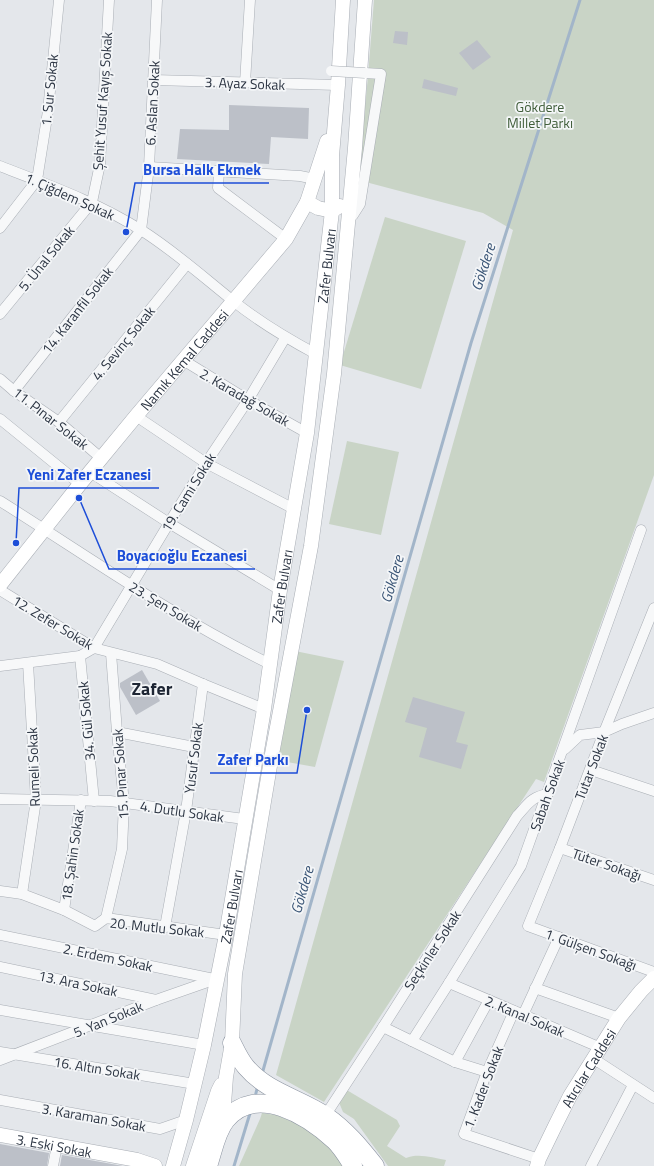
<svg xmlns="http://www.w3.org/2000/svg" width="654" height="1166" font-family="'Titillium Web',sans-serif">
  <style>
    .green { fill: #c9d4c6 }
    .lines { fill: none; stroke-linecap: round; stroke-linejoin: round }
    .stream { stroke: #a2b5c9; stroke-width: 3 }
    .building { fill: #bcc0c8 }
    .street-casing { stroke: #a9aeb5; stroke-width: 11 }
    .secondary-casing { stroke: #a9aeb5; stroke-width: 15 }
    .highway-casing { stroke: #8c94a1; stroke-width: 19 }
    .street { stroke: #f7f8f9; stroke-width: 10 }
    .secondary { stroke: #fff; stroke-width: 14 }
    .highway { stroke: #fff; stroke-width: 18 }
    .street-bridge-casing { stroke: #a9aeb5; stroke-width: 11; stroke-linecap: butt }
    .street-bridge { stroke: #f7f8f9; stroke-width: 10 }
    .labels { text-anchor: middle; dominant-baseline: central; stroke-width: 3.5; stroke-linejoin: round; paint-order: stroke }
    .street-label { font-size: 14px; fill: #2c3543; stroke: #f4f6f8 }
    .park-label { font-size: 14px; fill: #415e3b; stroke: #f4f6f8 }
    .water-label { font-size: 15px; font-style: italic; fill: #395475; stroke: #f4f6f8 }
    .district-label { font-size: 18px; font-weight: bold; fill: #1e2634; stroke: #f4f6f8 }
    .leader { fill: none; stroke: #1d4ed8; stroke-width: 1.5 }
    .callout-dot { fill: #1d4ed8; stroke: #f4f6f8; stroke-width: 1.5 }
    .callout-label { font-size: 15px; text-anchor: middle; font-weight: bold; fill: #1d4ed8; stroke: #f4f6f8; stroke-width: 3.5; stroke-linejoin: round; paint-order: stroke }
  </style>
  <rect width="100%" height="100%" fill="#e4e7eb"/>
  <g class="green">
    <path d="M374 0H654V475L544 782 536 779 324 1102 276 1075 513 230 483 213 358 180 368 76Z"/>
    <path d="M385 217 466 241 421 389 340 365Z"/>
    <path d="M347 441 399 452 381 535 329 524Z"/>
    <path d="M295 651 344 661 315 767 276 760Z"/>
    <path d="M345 1089 397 1120 400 1126 387 1146 406 1158C419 1153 433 1158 446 1160L444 1166H388L354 1119 343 1112 338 1100Z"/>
    <path d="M262 1113 276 1115 315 1131 339 1153 342 1166H239L260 1119Z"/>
  </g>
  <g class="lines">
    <g class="stream">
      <path d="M262 1074 471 343 580 0"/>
      <path d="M255 1097 258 1085"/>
      <path d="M234 1166 251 1110"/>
    </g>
  </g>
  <g class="building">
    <path d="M395 31 408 32 407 45 393 43Z"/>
    <path d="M477 40 491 57 473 70 459 53Z"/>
    <path d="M424 79 458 88 456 96 422 88Z"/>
    <path d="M229 105 309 108 308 139 271 137 269 164 177 159 180 129 229 130Z"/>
    <path d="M142 670 160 701 136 715 120 687V683Z"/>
    <path d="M413 697 465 712 456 742 468 745 461 769 419 757 427 728 405 722Z"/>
    <path d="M0 1144 49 1153 47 1166H0Z"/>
    <path d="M62 1155 123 1166H60Z"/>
  </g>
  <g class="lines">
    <g class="street-casing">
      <g id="street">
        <path d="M153 80 338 85"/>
        <path d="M245 83 250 0"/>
        <path d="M0 166C48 185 97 202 141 230 173 250 202 276 232 300 258 321 286 338 316 354"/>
        <path d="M149 167 300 176 315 179"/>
        <path d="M219 171 218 188 286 239"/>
        <path d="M348 219 353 215 360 204 381 74 365 73"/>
        <path d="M0 228 37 180 48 111 59 0"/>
        <path d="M0 314 92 202 100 164 109 0"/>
        <path d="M183 360 248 400 307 433"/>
        <path d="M0 379 14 391 59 422 101 458"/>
        <path d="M14 391 141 230 149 167 157 0"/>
        <path d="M136 416 206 463 294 509"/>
        <path d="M0 419 80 484"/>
        <path d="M59 422 187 264"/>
        <path d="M90 472 169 523 280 590"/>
        <path d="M0 501C89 557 175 618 270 664"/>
        <path d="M0 590 94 648 157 664 203 684 264 709"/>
        <path d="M654 608 604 732 560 848 528 926 654 972"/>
        <path d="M0 666 80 656"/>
        <path d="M117 732 194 747"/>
        <path d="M565 749 580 735 604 732 622 724 654 713"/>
        <path d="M591 770 654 791"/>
        <path d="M0 799 110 801 244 819"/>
        <path d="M94 801 80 656 94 648 169 523 206 463 248 400 285 338"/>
        <path d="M560 848 654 880"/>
        <path d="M0 891 22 894 64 910 95 926 106 918 226 935"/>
        <path d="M22 894 36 800 28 663"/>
        <path d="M64 910 81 800"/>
        <path d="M106 918 122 849 124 803 117 732 111 653"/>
        <path d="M165 927 186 811 203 684"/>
        <path d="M0 935 214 979"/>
        <path d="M0 967 156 1000"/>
        <path d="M449 983 601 1048"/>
        <path d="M535 988 619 1018"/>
        <path d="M0 1010 204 1045"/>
        <path d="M514 1011 487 1072 464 1134 539 1159"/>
        <path d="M523 1015 559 937"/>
        <path d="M383 1027 455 1062 487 1072"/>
        <path d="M412 1041 449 983 521 866 641 530"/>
        <path d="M0 1052 195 1084"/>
        <path d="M594 1059 654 1098"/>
        <path d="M0 1060 156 1000 216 979"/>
        <path d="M455 1062 489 1000"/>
        <path d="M0 1100 160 1129 186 1120"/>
        <path d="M325 1116 383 1027 517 816C528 804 531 797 548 794"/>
        <path d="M53 1166 57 1145"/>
        <path d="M591 1166 633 1085"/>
      </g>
    </g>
    <g class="secondary-casing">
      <g id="secondary">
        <path d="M307 202 318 208 332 211 340 206"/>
        <path id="s1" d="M0 585 80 484 136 416 286 239 307 202 327 141"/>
        <path d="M217 1130 224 1104 226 1077 232 1043 235 974 272 754 311 546 334 374 355 148 365 0"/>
        <path id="s2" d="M0 1135 137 1160 155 1166"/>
        <path id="s3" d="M173 1166 186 1120 204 1045 226 935 264 709 280 590 307 433 332 211V156L338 85 343 0"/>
        <path d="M193 1166 218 1091 221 1085"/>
        <path id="s4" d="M537 1166 539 1159 556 1124 570 1096 619 1018 641 991 654 978"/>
      </g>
    </g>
    <g class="highway-casing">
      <g id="highway">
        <path d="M232 1043C236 1051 240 1060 246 1067 267 1092 299 1098 326 1116 346 1130 360 1147 375 1166"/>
        <path d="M208 1166C213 1152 216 1132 226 1120 256 1083 308 1116 335 1141 342 1148 348 1158 353 1166"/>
      </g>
    </g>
    <use href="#street" class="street"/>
    <use href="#secondary" class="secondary"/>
    <use href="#highway" class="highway"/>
    <g class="street-bridge-casing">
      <path id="street-bridge" d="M331 71 365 73"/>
    </g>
    <use href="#street-bridge" class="street-bridge"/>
  </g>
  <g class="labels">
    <g class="street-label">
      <text transform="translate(245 83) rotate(2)">3. Ayaz Sokak</text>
      <text transform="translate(49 90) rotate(-84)">1. Sur Sokak</text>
      <text transform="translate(102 101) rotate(-86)">Şehit Yusuf Kayış Sokak</text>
      <text transform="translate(152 103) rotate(-87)">6. Aslan Sokak</text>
      <text transform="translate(70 196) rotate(24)">1. Çiğdem Sokak</text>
      <text transform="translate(46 258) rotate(-51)">5. Ünal Sokak</text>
      <text stroke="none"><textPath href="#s3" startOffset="914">Zafer Bulvarı</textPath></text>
      <text transform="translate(77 310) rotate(-52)">14. Karanfil Sokak</text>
      <text transform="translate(123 343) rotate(-51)">4. Sevinç Sokak</text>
      <text stroke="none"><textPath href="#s1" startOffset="291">Namık Kemal Caddesi</textPath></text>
      <text transform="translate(245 397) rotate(30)">2. Karadağ Sokak</text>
      <text transform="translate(51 418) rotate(38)">11. Pınar Sokak</text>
      <text transform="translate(188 492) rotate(-58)">19. Cami Sokak</text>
      <text stroke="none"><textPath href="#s3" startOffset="590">Zafer Bulvarı</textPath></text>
      <text transform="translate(166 606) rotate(31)">23. Şen Sokak</text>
      <text transform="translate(53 622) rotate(31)">12. Zefer Sokak</text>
      <text transform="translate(86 721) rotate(-95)">34. Gül Sokak</text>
      <text transform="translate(193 758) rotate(-83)">Yusuf Sokak</text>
      <text transform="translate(33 767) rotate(-92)">Rumeli Sokak</text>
      <text transform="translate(591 767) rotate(-69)">Tutar Sokak</text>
      <text transform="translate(120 774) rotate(-94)">15. Pınar Sokak</text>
      <text transform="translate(547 795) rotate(-70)">Sabah Sokak</text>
      <text transform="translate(182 811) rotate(8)">4. Dutlu Sokak</text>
      <text transform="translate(72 855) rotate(-82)">18. Şahin Sokak</text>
      <text transform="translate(607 864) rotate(19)">Tüter Sokağı</text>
      <text stroke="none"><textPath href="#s3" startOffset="266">Zafer Bulvarı</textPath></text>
      <text transform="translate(157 927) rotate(6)">20. Mutlu Sokak</text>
      <text transform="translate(591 949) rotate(20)">1. Gülşen Sokağı</text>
      <text transform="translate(432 950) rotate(-57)">Seçkinler Sokak</text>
      <text transform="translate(108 957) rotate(12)">2. Erdem Sokak</text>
      <text transform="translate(78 983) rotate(12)">13. Ara Sokak</text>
      <text transform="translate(525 1016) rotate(23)">2. Kanal Sokak</text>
      <text transform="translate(108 1019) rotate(-22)">5. Yan Sokak</text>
      <text transform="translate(97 1068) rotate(9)">16. Altın Sokak</text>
      <text stroke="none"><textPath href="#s4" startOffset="111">Atıcılar Caddesi</textPath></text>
      <text transform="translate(483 1087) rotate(-69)">1. Kader Sokak</text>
      <text transform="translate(94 1117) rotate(10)">3. Karaman Sokak</text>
      <text stroke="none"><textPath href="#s2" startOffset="55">3. Eski Sokak</textPath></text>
    </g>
    <g class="park-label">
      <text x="540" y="106">Gökdere<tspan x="540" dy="16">Millet Parkı</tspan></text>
    </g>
    <g class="water-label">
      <text transform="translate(483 267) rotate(-72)">Gökdere</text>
      <text transform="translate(392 579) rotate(-74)">Gökdere</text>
      <text transform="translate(302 890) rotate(-74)">Gökdere</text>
    </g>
    <g class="district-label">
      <text x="152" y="688">Zafer</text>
    </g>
  </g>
  <path class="leader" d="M126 232L135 183H269M16 543L19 488H159M79 498L109 569H255M307 710L297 773H210"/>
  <g class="callout-dot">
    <circle cx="126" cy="232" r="4"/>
    <circle cx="16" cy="543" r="4"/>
    <circle cx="79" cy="498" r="4"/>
    <circle cx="307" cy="710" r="4"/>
  </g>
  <g class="callout-label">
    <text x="202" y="175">Bursa Halk Ekmek</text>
    <text x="89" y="480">Yeni Zafer Eczanesi</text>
    <text x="182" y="561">Boyacıoğlu Eczanesi</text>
    <text x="253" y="765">Zafer Parkı</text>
  </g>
</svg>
